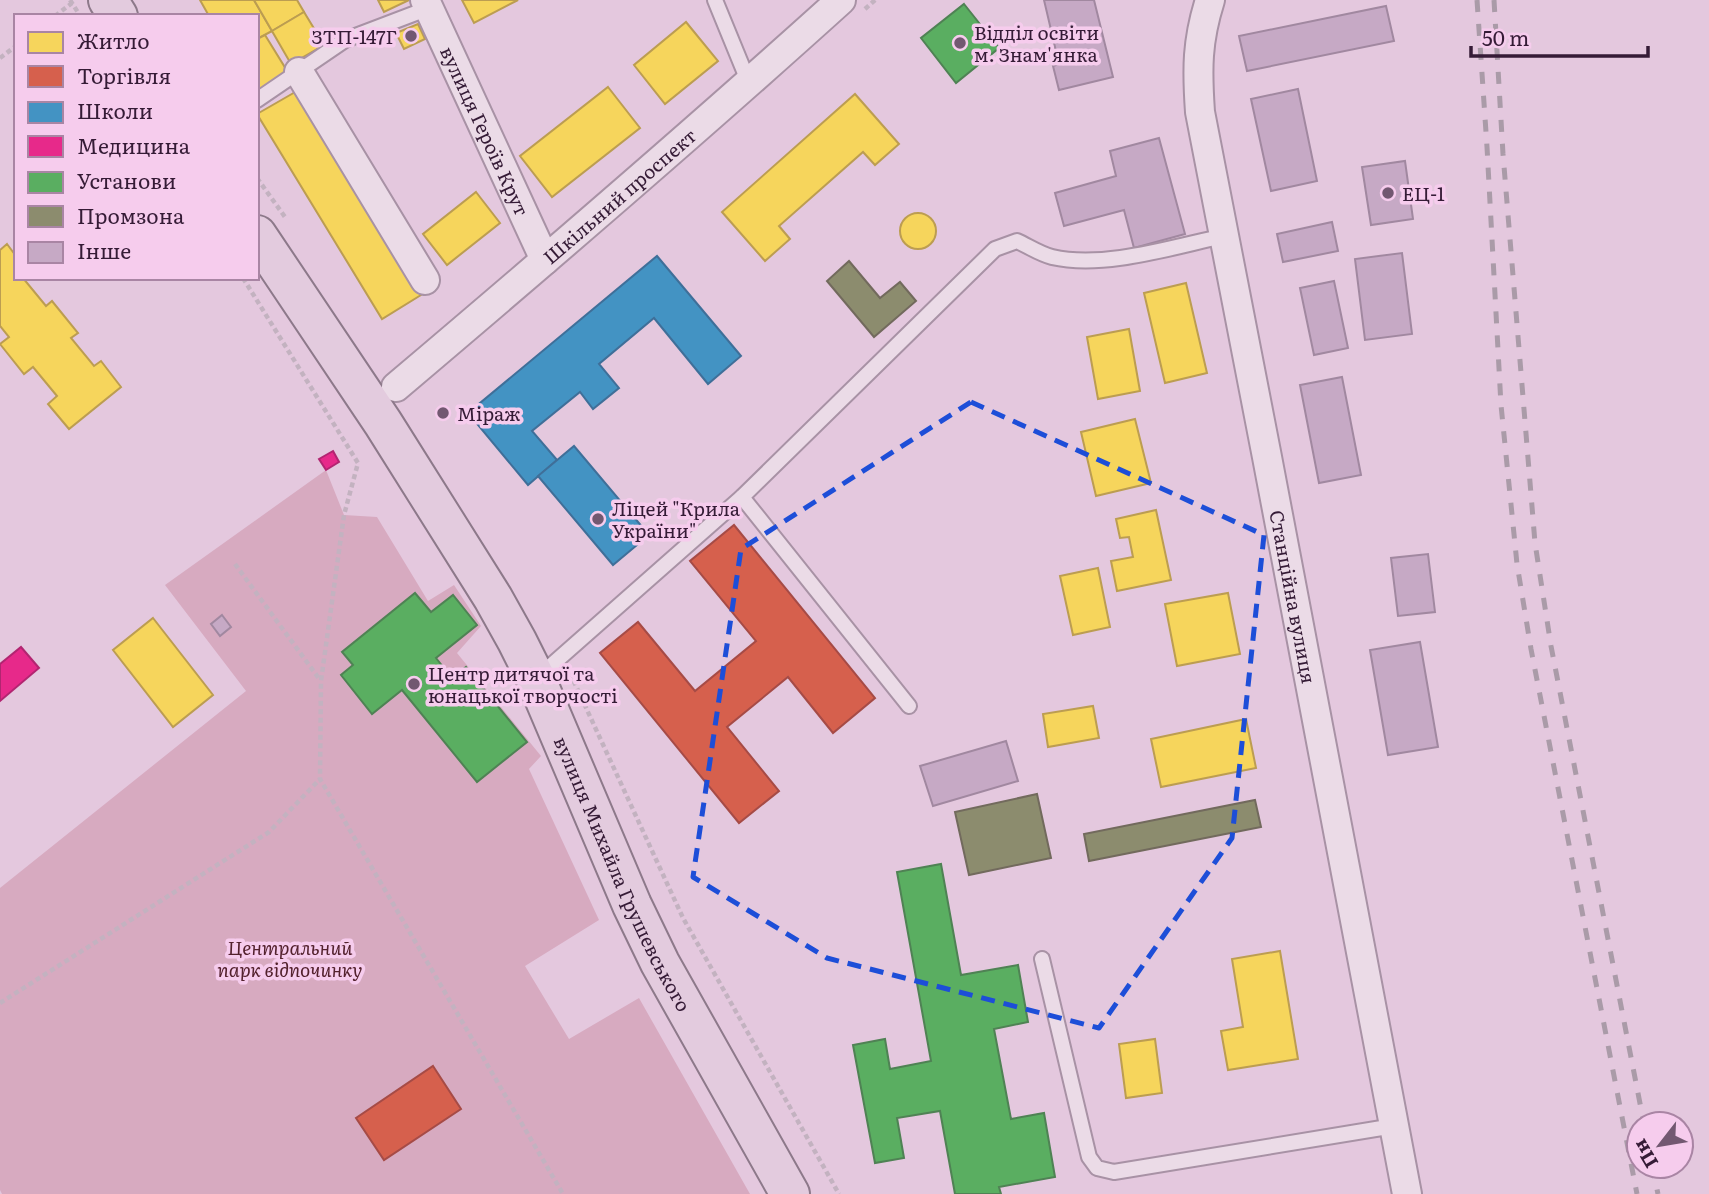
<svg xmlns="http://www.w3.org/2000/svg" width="1709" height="1194" font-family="Literata,serif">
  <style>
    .green { fill: #d7aac0 }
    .homes { fill: #f6d55c; stroke: #bc9d51; stroke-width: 2 }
    .shops { fill: #d6604d; stroke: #a64b46; stroke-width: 2 }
    .schools { fill: #4393c3; stroke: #3f6f99; stroke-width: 2 }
    .health { fill: #e7298a; stroke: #b22571; stroke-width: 2 }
    .public { fill: #5aae61; stroke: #4f8254; stroke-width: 2 }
    .industry { fill: #8c8c6e; stroke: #726a5d; stroke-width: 2 }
    .building { fill: #c6a9c5; stroke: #a188a0; stroke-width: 2 }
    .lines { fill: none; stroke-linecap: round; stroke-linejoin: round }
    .lane-casing { stroke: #a892a5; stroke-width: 18 }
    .street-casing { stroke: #a892a5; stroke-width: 32 }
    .primary-casing { stroke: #8d798a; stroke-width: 42 }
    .path { stroke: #c3b2c0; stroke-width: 4.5; stroke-dasharray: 5 3.5; stroke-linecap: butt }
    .lane { stroke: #ebdbe7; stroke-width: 14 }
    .street { stroke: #ebdbe7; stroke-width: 28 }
    .primary { stroke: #e3cbde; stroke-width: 38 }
    .rail { stroke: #aa9ba8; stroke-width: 5; stroke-dasharray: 12 12; stroke-linecap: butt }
    .marked { fill: none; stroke: #1d4ed8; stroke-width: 5; stroke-dasharray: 14 9; stroke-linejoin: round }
    .poi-dot { fill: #725871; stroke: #f6cced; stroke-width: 2.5 }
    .labels { text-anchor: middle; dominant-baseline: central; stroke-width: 7; stroke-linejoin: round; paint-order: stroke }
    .poi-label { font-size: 19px; fill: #351b36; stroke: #f6cced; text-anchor: start }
    .street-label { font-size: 19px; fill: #351b36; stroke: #f6cced }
    .park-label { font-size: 19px; font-style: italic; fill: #53212d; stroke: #f6cced }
  </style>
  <rect width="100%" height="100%" fill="#e4c8de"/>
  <path class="green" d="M326 470 344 515 377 517 428 601 454 585 481 626 457 653 541 756 529 769 599 920 525 966 569 1039 639 998 750 1194H2L0 1190V888L246 691 165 585Z"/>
  <g class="homes">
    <path d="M200 0H254L272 31 257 39V16H209Z"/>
    <path d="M254 0H297L304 12 272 31Z"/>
    <path d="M378 0H409L384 12Z"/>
    <path d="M462 0H518L474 23Z"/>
    <path d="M304 12 324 45 291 64 272 31Z"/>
    <path d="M686 22 718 61 665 104 634 65Z"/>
    <path d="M418 24 425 39 404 49 396 33Z"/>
    <path d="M265 35 289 74 257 92V39Z"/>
    <path d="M608 87 640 128 552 197 520 156Z"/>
    <path d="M297 91 421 295 382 319 257 114Z"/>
    <path d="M855 94 899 144 875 165 863 152 779 226 790 239 765 261 722 212Z"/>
    <path d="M476 192 500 223 447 265 423 234Z"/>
    <circle cx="918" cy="231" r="18"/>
    <path d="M7 244 16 256V278H23L46 306 52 301 78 333 71 338 94 366 101 361 121 387 69 429 48 404 57 396 33 367 24 374 0 344 9 337 0 326V250Z"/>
    <path d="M1186 283 1207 373 1165 383 1144 293Z"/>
    <path d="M1129 329 1140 391 1098 399 1087 337Z"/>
    <path d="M1135 419 1151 483 1096 496 1081 432Z"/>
    <path d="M1156 510 1171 580 1117 591 1111 561 1133 557 1129 537 1120 538 1116 519Z"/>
    <path d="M1098 568 1110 627 1073 635 1060 576Z"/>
    <path d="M1228 593 1240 654 1177 666 1165 604Z"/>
    <path d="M153 618 213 695 173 727 113 650Z"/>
    <path d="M1093 706 1099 738 1048 747 1043 714Z"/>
    <path d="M1246 719 1256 768 1161 787 1151 739Z"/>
    <path d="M1280 951 1298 1059 1228 1070 1221 1031 1243 1027 1232 959Z"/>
    <path d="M1155 1039 1162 1093 1126 1098 1119 1044Z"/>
  </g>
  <g class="shops">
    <path d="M734 525 875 698 833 733 788 677 727 727 779 791 739 823 600 653 638 622 695 691 756 641 690 561Z"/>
    <path d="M433 1066 461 1109 384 1160 356 1118Z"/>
  </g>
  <g class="schools">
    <path d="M657 256 741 356 708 384 654 318 599 364 619 388 593 409 580 392 532 431 557 460 528 485 468 413Z"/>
    <path d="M574 446 649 535 613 565 538 476Z"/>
  </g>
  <g class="health">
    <path d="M333 451 339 462 326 470 319 459Z"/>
    <path d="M21 647 39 668 0 701V664Z"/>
  </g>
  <g class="public">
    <path d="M964 4 999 48 956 83 921 38Z"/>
    <path d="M415 593 431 612 453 595 477 625 436 658 452 678 466 667 527 742 477 782 402 690 372 714 341 675 353 665 342 652Z"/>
    <path d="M941 864 961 975 1018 965 1028 1022 994 1029 1011 1119 1044 1113 1055 1177 999 1187 1001 1194H955L940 1111 897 1118 904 1158 875 1163 853 1045 885 1039 890 1069 931 1061 897 872Z"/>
  </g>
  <g class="industry">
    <path d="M849 261 880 298 900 282 916 301 874 337 827 281Z"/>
    <path d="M1037 794 1051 858 969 875 955 812Z"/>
    <path d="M1255 800 1261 827 1089 861 1084 834Z"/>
  </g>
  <g class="building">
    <path d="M1044 0H1094L1113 77 1059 90 1053 66 1059 64Z"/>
    <path d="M1386 6 1394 41 1247 71 1239 36Z"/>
    <path d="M1298 89 1317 181 1271 191 1251 99Z"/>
    <path d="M1159 138 1185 234 1134 248 1124 210 1064 226 1055 193 1116 176 1110 151Z"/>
    <path d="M1405 161 1413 219 1371 225 1362 167Z"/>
    <path d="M1332 222 1338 251 1283 262 1277 234Z"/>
    <path d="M1402 253 1412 334 1365 340 1355 259Z"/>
    <path d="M1334 281 1348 348 1314 355 1300 288Z"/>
    <path d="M1342 377 1361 475 1319 483 1300 385Z"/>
    <path d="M1428 554 1435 612 1398 616 1391 558Z"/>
    <path d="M222 615 231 627 220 636 211 624Z"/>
    <path d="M1420 642 1438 747 1388 755 1370 650Z"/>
    <path d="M1006 741 1018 781 933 806 920 766Z"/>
  </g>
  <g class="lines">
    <g class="lane-casing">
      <g id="lane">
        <path d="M715 0 749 83"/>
        <path d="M257 100 345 40 429 8"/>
        <path d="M742 497 909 706"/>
        <path d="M538 677 742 497 995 249 1017 241C1028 246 1040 254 1052 257 1104 269 1172 247 1224 236"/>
        <path d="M1042 959 1089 1157 1097 1168 1114 1172 1394 1126"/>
      </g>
    </g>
    <g class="street-casing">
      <g id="street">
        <path id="s1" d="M425 0 545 260"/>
        <path id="s2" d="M1210 0C1197 41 1197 69 1200 112L1267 457 1407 1194"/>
        <path d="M299 72 425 280"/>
        <path id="s3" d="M396 387C546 260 695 132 841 0"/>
      </g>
    </g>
    <g class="primary-casing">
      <g id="primary">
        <path d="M108 0 118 16"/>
        <path id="s4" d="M257 235 383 423 493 598 517 641 536 679 632 905 660 963 790 1194"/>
      </g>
    </g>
    <g class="path">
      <path d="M70 0 79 14"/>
      <path d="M865 9 875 0"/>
      <path d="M55 16 72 3"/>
      <path d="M0 58 16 46"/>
      <path d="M257 178 285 217"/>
      <path d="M243 278 358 463 344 515 321 681 320 779 563 1194"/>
      <path d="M235 564 320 680"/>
      <path d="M570 673 683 918 839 1194"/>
      <path d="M0 1003 269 832 320 779"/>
    </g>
    <use href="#lane" class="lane"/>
    <use href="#street" class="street"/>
    <use href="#primary" class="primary"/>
    <g class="rail">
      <path d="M1477 0 1487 147 1501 405 1517 564 1531 649 1637 1194"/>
      <path d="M1494 0 1503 154 1535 543 1551 646 1644 1124"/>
      <path d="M1652 1166 1658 1194"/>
    </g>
  </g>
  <path class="marked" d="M971 402 1264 535 1232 838 1099 1028 827 958 693 877 741 549Z"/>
  <g class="poi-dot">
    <circle cx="411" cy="36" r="7"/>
    <circle cx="960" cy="43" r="7"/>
    <circle cx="1388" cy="193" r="7"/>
    <circle cx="443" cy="413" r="7"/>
    <circle cx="598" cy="519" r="7"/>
    <circle cx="414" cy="684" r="7"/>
  </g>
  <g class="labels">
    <g class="poi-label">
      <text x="974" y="32">Відділ освіти<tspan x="974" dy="22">м. Знам'янка</tspan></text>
      <text x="397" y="36" text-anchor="end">ЗТП-147Г</text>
      <text x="1402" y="193">ЕЦ-1</text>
      <text x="457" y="413">Міраж</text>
      <text x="612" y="508">Ліцей "Крила<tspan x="612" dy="22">України"</tspan></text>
      <text x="428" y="673">Центр дитячої та<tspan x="428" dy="22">юнацької творчості</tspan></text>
    </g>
    <g class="street-label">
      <text stroke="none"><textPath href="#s1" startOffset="144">вулиця Героїв Крут</textPath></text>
      <text stroke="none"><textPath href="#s3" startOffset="294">Шкільний проспект</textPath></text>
      <text stroke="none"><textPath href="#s2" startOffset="607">Станційна вулиця</textPath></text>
      <text stroke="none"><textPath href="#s4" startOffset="738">вулиця Михайла Грушевського</textPath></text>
    </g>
    <g class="park-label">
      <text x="290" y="947">Центральний<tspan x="290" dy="22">парк відпочинку</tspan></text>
    </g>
  </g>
  <rect x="14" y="14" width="245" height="266" fill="#f6cced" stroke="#a985a4" stroke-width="2"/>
  <rect x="28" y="32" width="35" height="21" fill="#f6d55c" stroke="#a985a4" stroke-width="2"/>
  <text x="77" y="49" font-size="21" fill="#351b36">Житло</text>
  <rect x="28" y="66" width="35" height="21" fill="#d6604d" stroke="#a985a4" stroke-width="2"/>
  <text x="77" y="84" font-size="21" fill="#351b36">Торгівля</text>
  <rect x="28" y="102" width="35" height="21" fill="#4393c3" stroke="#a985a4" stroke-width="2"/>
  <text x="77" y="119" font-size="21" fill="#351b36">Школи</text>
  <rect x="28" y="136" width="35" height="21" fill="#e7298a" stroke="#a985a4" stroke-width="2"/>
  <text x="77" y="154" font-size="21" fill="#351b36">Медицина</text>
  <rect x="28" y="172" width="35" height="21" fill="#5aae61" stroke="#a985a4" stroke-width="2"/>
  <text x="77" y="189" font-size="21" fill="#351b36">Установи</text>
  <rect x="28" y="206" width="35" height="21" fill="#8c8c6e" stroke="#a985a4" stroke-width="2"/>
  <text x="77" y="224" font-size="21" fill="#351b36">Промзона</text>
  <rect x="28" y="242" width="35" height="21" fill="#c6a9c5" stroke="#a985a4" stroke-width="2"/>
  <text x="77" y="259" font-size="21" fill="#351b36">Інше</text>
  <g transform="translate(1660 1145) rotate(239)"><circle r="33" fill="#f6cced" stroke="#a985a4" stroke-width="2"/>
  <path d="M0-5L12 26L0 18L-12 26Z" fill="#725871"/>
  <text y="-10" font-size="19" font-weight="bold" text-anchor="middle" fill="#351b36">Пн</text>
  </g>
  <path d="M1471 46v10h177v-10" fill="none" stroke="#351b36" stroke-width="3.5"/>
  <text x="1482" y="46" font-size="21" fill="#351b36" stroke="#f6cced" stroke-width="5" paint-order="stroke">50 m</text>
</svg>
